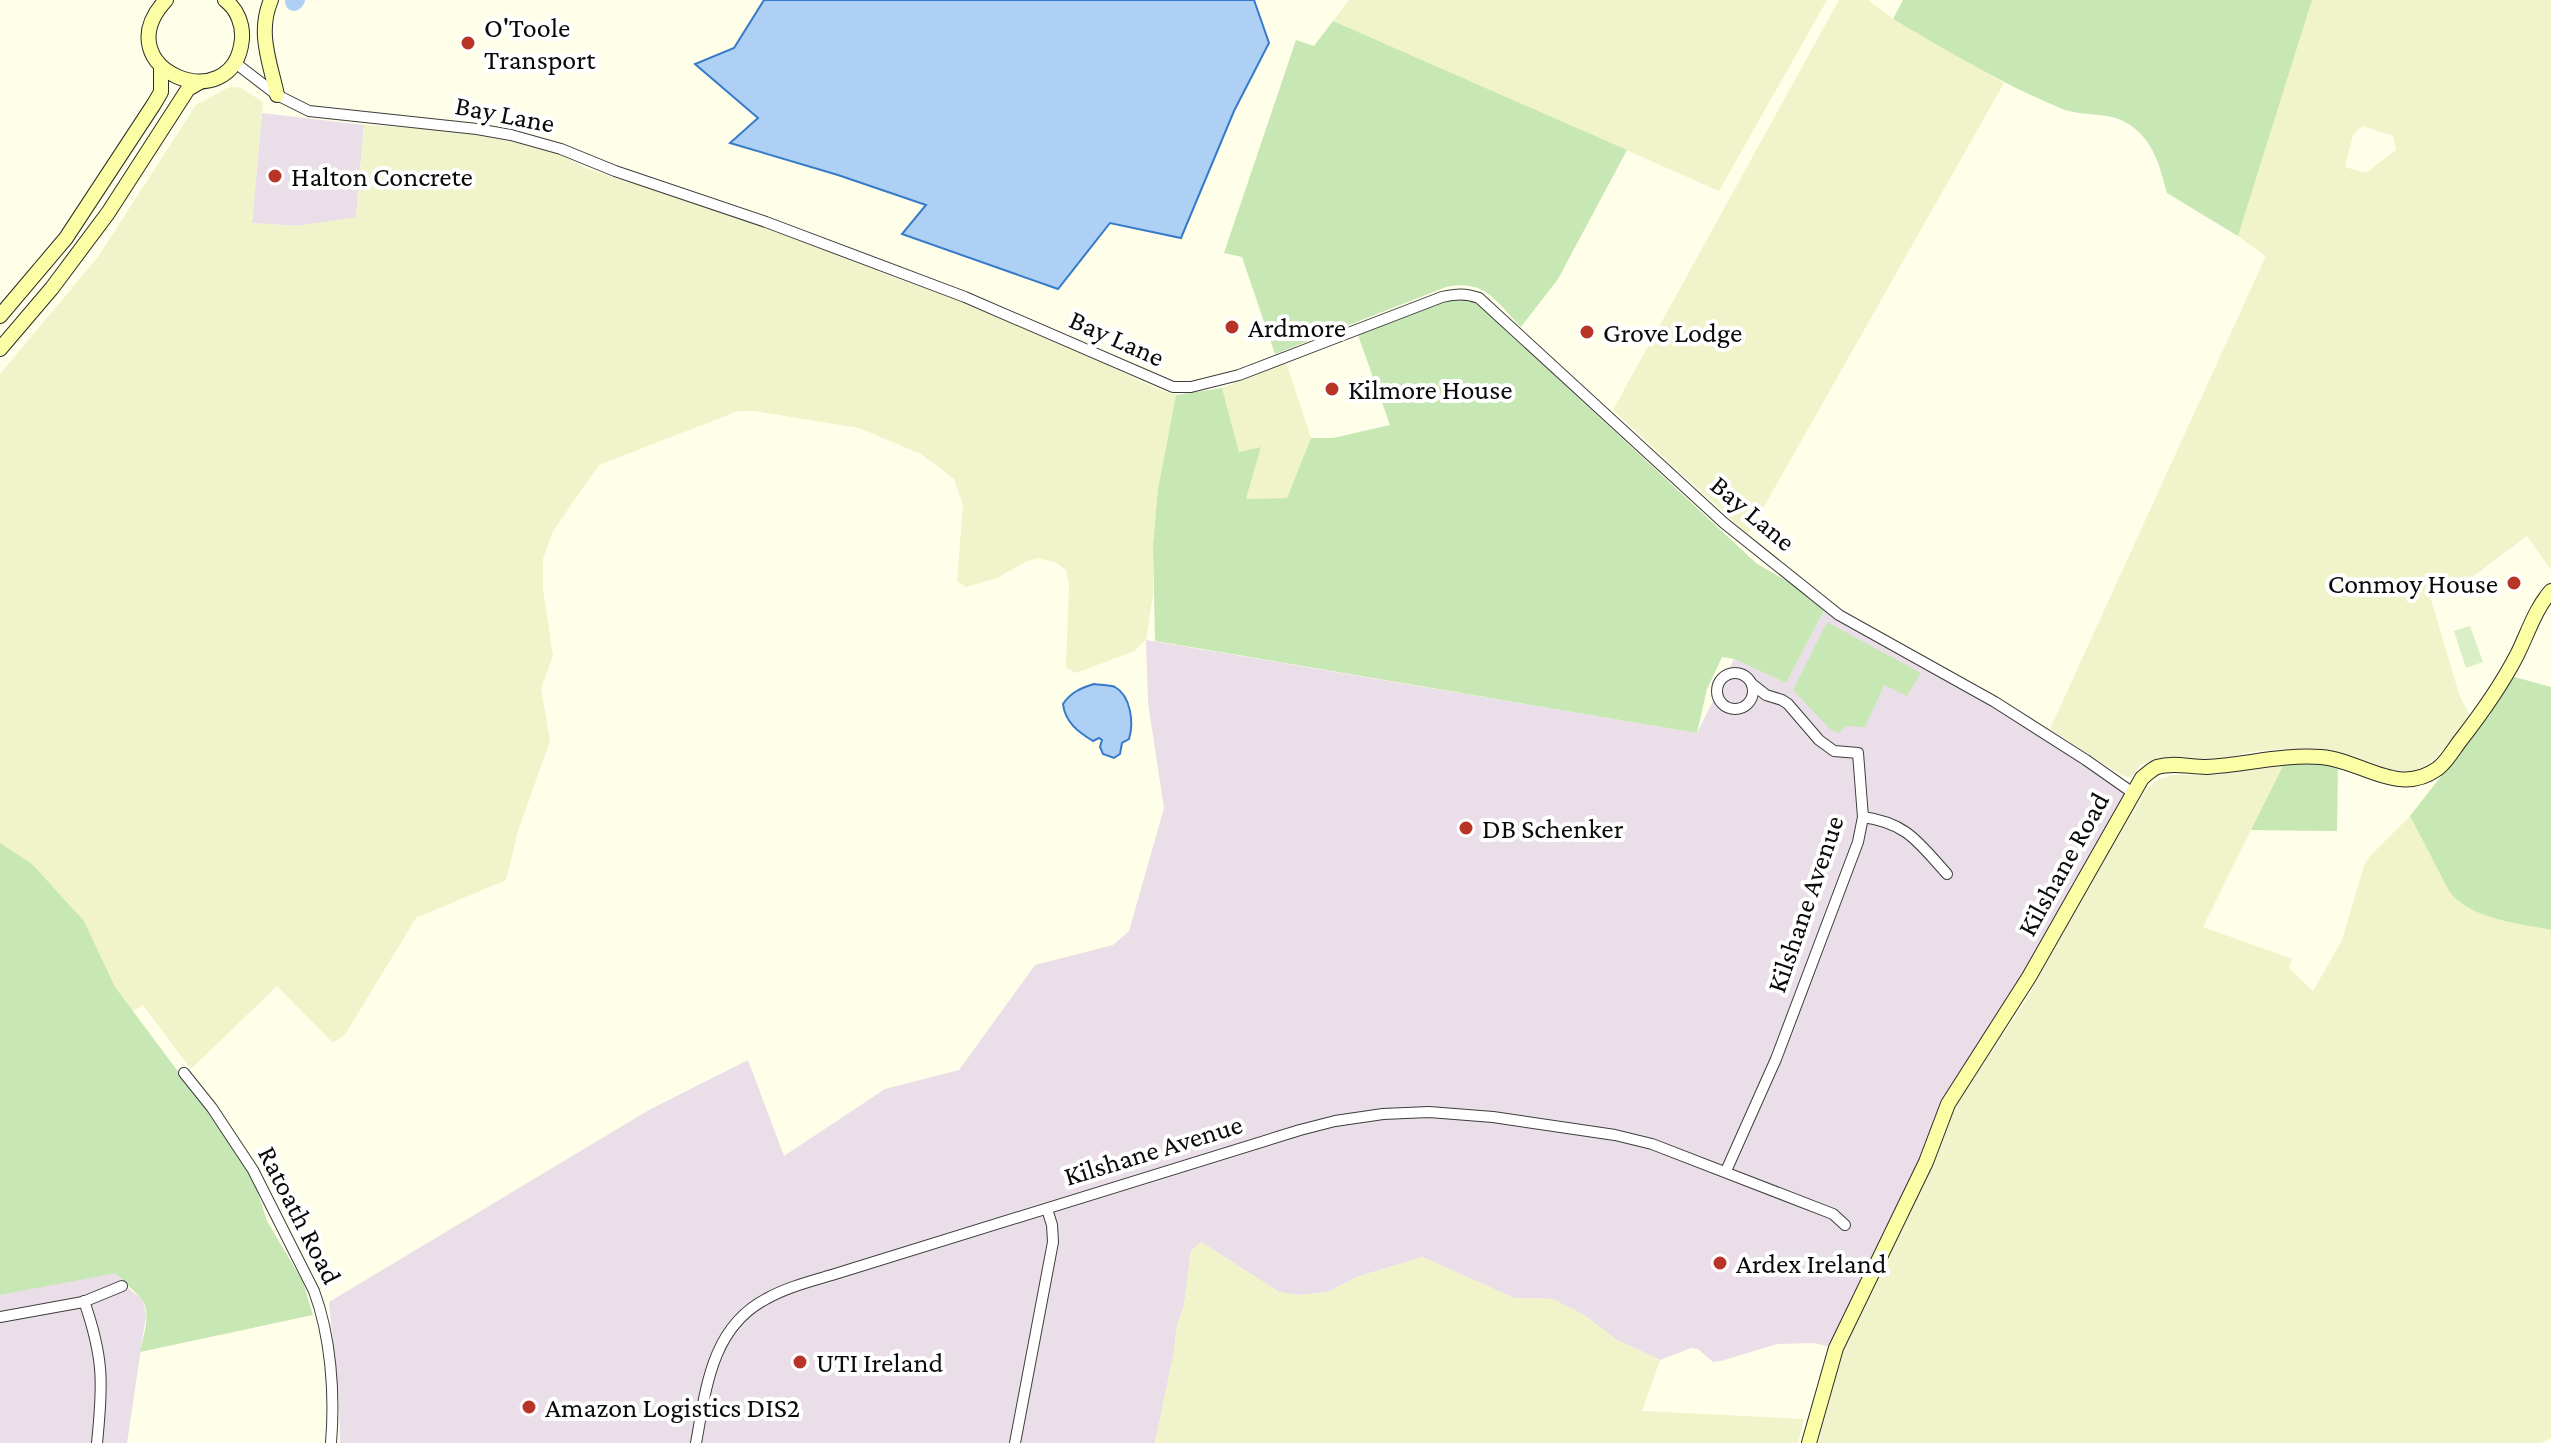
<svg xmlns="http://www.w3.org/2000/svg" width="2551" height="1443" font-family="'Crimson Pro',serif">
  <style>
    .industrial { fill: #eadee9 }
    .farmland { fill: #f1f3ca; fill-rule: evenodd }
    .green { fill: #c7e7b4 }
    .pitch { fill: #daefc5 }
    .water { fill: #aed0f5; stroke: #367aca; stroke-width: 2 }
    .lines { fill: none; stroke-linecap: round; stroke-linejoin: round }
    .river { stroke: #aed0f5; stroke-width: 18 }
    .street-casing { stroke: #3d3d3d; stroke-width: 12 }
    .secondary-casing { stroke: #2c2c2c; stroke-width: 16 }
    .street { stroke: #fff; stroke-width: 10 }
    .secondary { stroke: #fbfea4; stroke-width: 14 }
    .poi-dot { fill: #b73426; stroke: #fff; stroke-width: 3 }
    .labels { text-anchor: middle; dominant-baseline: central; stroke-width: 8; stroke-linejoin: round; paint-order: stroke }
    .poi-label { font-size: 28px; fill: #0a0a0a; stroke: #fff; text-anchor: start }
    .street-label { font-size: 28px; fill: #0a0a0a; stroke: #fff }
  </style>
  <rect width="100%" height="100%" fill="#fffee8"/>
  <g class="industrial">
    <path d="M262 113 364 125 356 218 297 226 252 223Z"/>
    <path d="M1826 607 1919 658 2133 793 1977 1058 1836 1348 1813 1343 1777 1344 1721 1361 1713 1362 1698 1349 1691 1348 1660 1360 1617 1340 1584 1315 1552 1299 1514 1298 1422 1257 1357 1277 1328 1292 1298 1295 1279 1292 1201 1242 1191 1251 1184 1306 1177 1325 1174 1352 1155 1443H340L339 1404 329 1302 649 1110 748 1060 784 1156 885 1089 959 1070 1035 965 1113 945 1129 931 1164 808 1148 703 1146 640 1697 733 1734 659 1786 683Z"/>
    <path d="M116 1272 130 1290 143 1300 146 1315 127 1443H0V1295Z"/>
  </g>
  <g class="farmland">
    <path d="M1349 0H1827L1719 191 1333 21Z"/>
    <path d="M1839 0H1868L1893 19 2004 83 1748 535 1613 410Z"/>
    <path d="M2312 0H2551V570L2527 536 2471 578 2429 593 2460 697 2472 719 2427 766 2412 773 2380 770 2339 752 2284 749 2249 752 2219 760 2160 758 2141 765 2131 778 2121 775 2050 729 2266 256 2238 236ZM2362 126 2393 136 2396 150 2366 173 2345 167 2353 135Z"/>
    <path d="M235 87 241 88 263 102 252 223 297 226 356 217 364 125 450 130 520 143 557 153 583 167 623 181 658 189 708 206 895 278 1010 319 1155 388 1176 395 1158 489 1153 545V594L1146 640 1134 651 1076 673 1066 667 1069 585 1066 570 1055 562 1037 558 1023 563 997 578 966 587 957 581 963 505 954 479 921 454 859 428 754 411H738L599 465 553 531 543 559V589L553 656 541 688 550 741 518 831 506 880 416 918 344 1036 333 1043 277 986 191 1069 143 1005 132 1012 115 987 84 921 32 864 0 843V374L98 257 196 105 227 88Z"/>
    <path d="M1286 362 1311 438 1287 498 1246 499 1261 447 1239 452 1222 388Z"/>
    <path d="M2284 764 2203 927 2292 959 2289 968 2313 991 2342 940 2364 866 2369 857 2410 816 2449 891 2501 919 2551 930V1438L2541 1443H1818L1843 1351 1929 1173 1947 1119 2025 1002 2114 843 2146 790 2157 780 2172 775H2220L2233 770Z"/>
    <path d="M1201 1242 1279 1292 1299 1295 1328 1292 1357 1277 1422 1257 1514 1298 1552 1299 1584 1315 1617 1340 1660 1360 1642 1411 1804 1419 1798 1443H1155L1174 1352 1177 1325 1184 1306 1191 1251Z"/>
  </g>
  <g class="green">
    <path d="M1903 0H2312L2238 236 2167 193C2160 167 2154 141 2130 125 2109 110 2083 118 2060 108 2002 84 1948 51 1893 19Z"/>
    <path d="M1333 21 1627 150 1558 279 1521 327C1495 301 1486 279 1446 287L1275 354 1242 257 1224 253 1296 40 1314 46Z"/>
    <path d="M1457 297 1469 299 1483 309 1756 563 1827 605 1786 683 1734 659 1722 657 1707 689 1697 733 1155 641 1153 545 1158 489 1176 395 1222 388 1239 452 1261 447 1246 499 1287 498 1311 438H1333L1390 425 1358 335Z"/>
    <path d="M1827 622 1921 673 1907 696 1884 685 1865 727 1846 726 1839 733 1830 729 1793 690Z"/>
    <path d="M2511 676 2551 687V930C2518 923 2470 919 2449 891L2410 816 2490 714Z"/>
    <path d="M2284 764H2338L2337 831 2251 830Z"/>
    <path d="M0 843 32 864 84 921 115 987 212 1117 253 1178 267 1221 303 1282 313 1315 140 1352C143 1337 151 1315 143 1301 139 1295 122 1280 116 1273L0 1295Z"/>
  </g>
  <path class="pitch" d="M2470 626 2483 662 2466 668 2454 631Z"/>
  <g class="water">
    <path d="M764 0H1254L1269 43 1234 111 1181 238 1110 223 1058 289 902 234 926 205 838 175 730 143 758 118 695 64 734 48Z"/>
    <path d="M1094 684C1100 685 1110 685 1115 687 1131 696 1134 723 1129 739L1122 743 1120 754 1114 758 1103 754 1100 747 1102 740 1099 738 1093 741C1078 732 1065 722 1063 704 1071 692 1081 688 1094 684Z"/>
  </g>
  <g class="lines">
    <path class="river" d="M294 2 296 0"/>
    <g class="street-casing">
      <g id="street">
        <path d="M234 62 277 95 309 111 477 129 511 135 561 149 615 171 766 222 965 297 1173 387H1191L1239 375 1442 297C1456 294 1465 293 1479 298L1724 523 1839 615 1995 702 2086 760 2133 793"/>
        <circle cx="1735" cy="691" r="18"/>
        <path d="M1863 817C1907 823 1918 842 1947 874"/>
        <path d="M184 1073 212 1108 253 1170 314 1291C331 1337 335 1394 331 1443"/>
        <path d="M1726 1171 1776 1059 1858 842 1863 817 1858 753 1834 751 1819 740 1788 704 1782 700 1766 695 1752 684"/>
        <path d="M84 1301C104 1358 103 1384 97 1443"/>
        <path d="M0 1317 83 1302 122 1286"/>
        <path d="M696 1443C706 1389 711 1328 766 1299 787 1287 812 1281 835 1274L1300 1130 1335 1121 1383 1114 1429 1112 1493 1117 1615 1135 1652 1144 1833 1214 1845 1225"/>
        <path d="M1015 1443 1053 1242 1052 1225 1047 1209"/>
      </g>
    </g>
    <g class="secondary-casing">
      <g id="secondary">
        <path d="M166 0C102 69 234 122 242 39 243 24 237 9 225 0"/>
        <path d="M271 0C257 33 270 62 277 95"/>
        <path d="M0 316 66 238 154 104 161 92V67"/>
        <path d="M0 349 52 288 108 213 188 89 200 82"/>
        <path d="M1809 1443 1836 1348 1926 1162 1948 1104 2029 977 2142 778C2147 774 2152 769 2157 767 2173 762 2190 767 2206 767 2245 765 2282 754 2321 757 2361 760 2398 797 2437 769 2446 763 2453 750 2460 741 2481 714 2501 686 2517 655 2528 633 2535 609 2551 591"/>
      </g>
    </g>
    <use href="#street" class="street"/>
    <use href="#secondary" class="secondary"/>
  </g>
  <g class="poi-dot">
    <circle cx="468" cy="43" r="8"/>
    <circle cx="275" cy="176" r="8"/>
    <circle cx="1232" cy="327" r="8"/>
    <circle cx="1587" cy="332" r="8"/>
    <circle cx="1332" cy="389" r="8"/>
    <circle cx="2514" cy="583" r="8"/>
    <circle cx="1466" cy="828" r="8"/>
    <circle cx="1720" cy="1263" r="8"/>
    <circle cx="800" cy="1362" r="8"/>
    <circle cx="529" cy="1407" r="8"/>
  </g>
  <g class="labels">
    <g class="poi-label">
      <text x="484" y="27">O'Toole<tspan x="484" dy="32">Transport</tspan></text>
      <text x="291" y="176">Halton Concrete</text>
      <text x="1248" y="327">Ardmore</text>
      <text x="1603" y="332">Grove Lodge</text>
      <text x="1348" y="389">Kilmore House</text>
      <text x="2498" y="583" text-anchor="end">Conmoy House</text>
      <text x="1482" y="828">DB Schenker</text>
      <text x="1736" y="1263">Ardex Ireland</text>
      <text x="816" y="1362">UTI Ireland</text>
      <text x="545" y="1407">Amazon Logistics DIS2</text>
    </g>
    <g class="street-label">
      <text transform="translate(505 114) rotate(11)">Bay Lane</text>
      <text transform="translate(1117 338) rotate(24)">Bay Lane</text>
      <text transform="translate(1753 513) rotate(40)">Bay Lane</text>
      <text transform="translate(2063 864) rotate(-61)">Kilshane Road</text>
      <text transform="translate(1805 904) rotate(-71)">Kilshane Avenue</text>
      <text transform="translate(1153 1150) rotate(-17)">Kilshane Avenue</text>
      <text transform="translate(300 1215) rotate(63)">Ratoath Road</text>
    </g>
  </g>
</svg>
